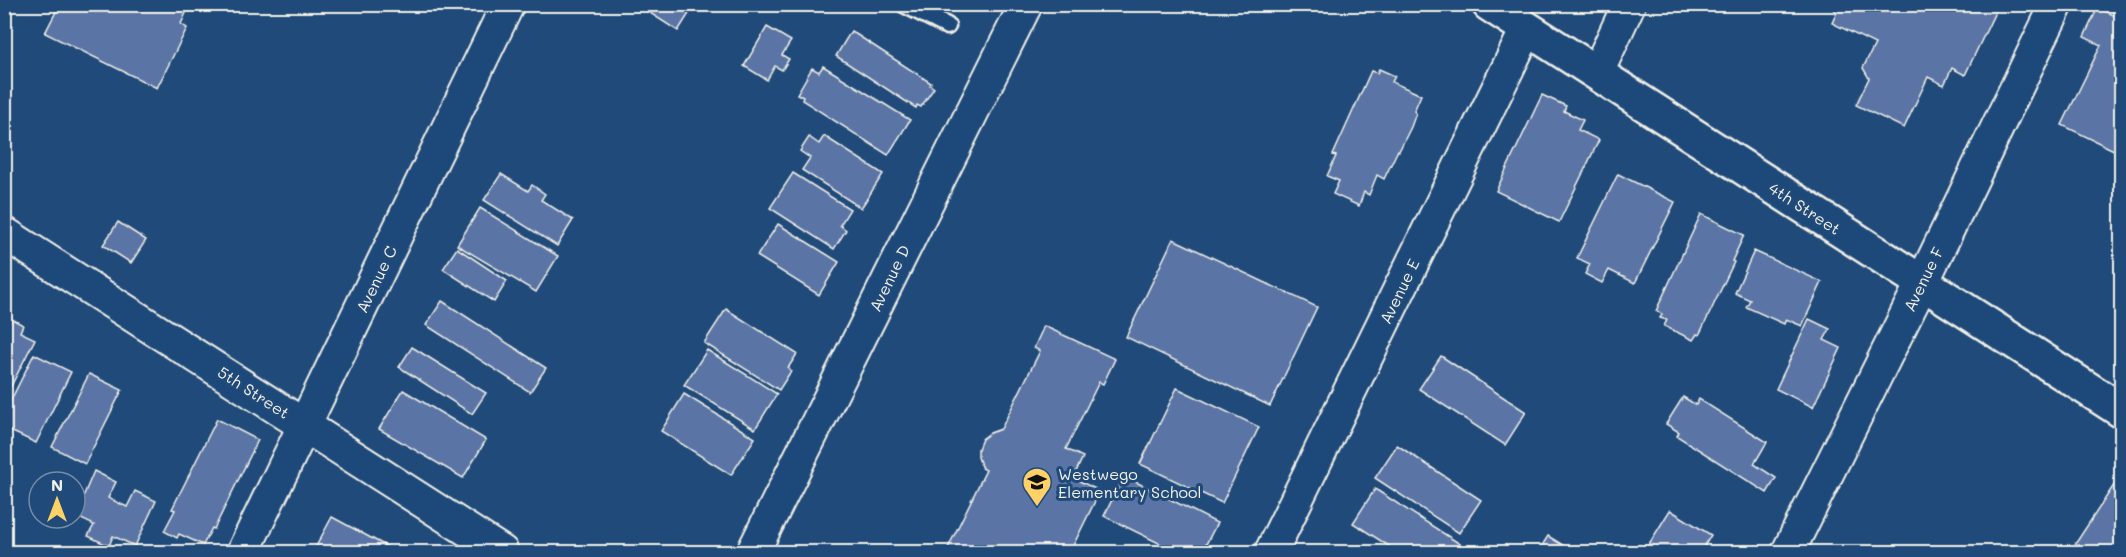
<svg xmlns="http://www.w3.org/2000/svg" width="2126" height="557" font-family="Mali,sans-serif">
  <style>
    .building { fill: #5a74a5; stroke: #f4f1e8; stroke-width: 1.5 }
    .lines { fill: none; stroke-linecap: round; stroke-linejoin: round }
    .service-casing { stroke: #f4f1e8; stroke-width: 21 }
    .minor-casing { stroke: #f4f1e8; stroke-width: 36 }
    .secondary-casing { stroke: #f4f1e8; stroke-width: 38 }
    .service { stroke: #1f4a7a; stroke-width: 16 }
    .minor { stroke: #1f4a7a; stroke-width: 32 }
    .secondary { stroke: #1f4a7a; stroke-width: 33 }
    .labels { text-anchor: middle; dominant-baseline: central; stroke-width: 6; stroke-linejoin: round; paint-order: stroke }
    .street-label { font-size: 16px; fill: #f4f1e8; stroke: #1f4a7a }
    .poi-label { font-size: 16px; fill: #f4f1e8; stroke: #1f4a7a; text-anchor: start }
  </style>
  <rect width="100%" height="100%" fill="#1f4a7a"/>
  <filter id="ink" filterUnits="userSpaceOnUse"><feTurbulence type="fractalNoise" baseFrequency=".0167" numOctaves="2"/><feDisplacementMap in="SourceGraphic" scale="12" xChannelSelector="R" yChannelSelector="G"/><feConvolveMatrix kernelMatrix="1 2 1 2 8 2 1 2 1" color-interpolation-filters="sRGB"/></filter>
  <g filter="url(#ink)">
    <g class="building">
      <path d="M60 4H190L181 24 187 28 157 88 45 33Z"/>
      <path d="M636 4H695L678 31Z"/>
      <path d="M1825 4H1984L1996 10 1965 75 1952 68 1944 85 1928 77 1904 128 1856 105 1869 78 1863 68 1875 44 1832 23 1837 12Z"/>
      <path d="M2122 4V154L2062 125 2101 45 2084 37 2098 7 2115 16Z"/>
      <path d="M767 27 791 41 782 55 789 59 782 70 775 66 767 80 744 66Z"/>
      <path d="M851 31 931 83 930 85 934 88 921 107 917 105 916 108 836 56Z"/>
      <path d="M823 66 910 120 888 155 802 100 803 97 797 94 812 68 819 72Z"/>
      <path d="M1379 69 1395 76 1392 82 1421 95 1414 111 1416 113 1411 127 1399 151 1398 150 1384 179 1377 175 1369 195 1364 192 1359 206 1333 194 1339 181 1327 176 1336 156 1333 155 1371 71 1377 73Z"/>
      <path d="M1542 95 1566 106 1564 111 1583 120 1578 130 1599 140 1559 222 1496 191Z"/>
      <path d="M824 136 883 174 861 208 802 170 810 158 800 151 809 137 819 144Z"/>
      <path d="M793 173 850 209 840 225 846 230 834 249 770 208Z"/>
      <path d="M501 174 528 191 532 185 545 194 541 200 573 220 557 246 484 200Z"/>
      <path d="M1618 174 1675 202 1635 283 1609 270 1602 283 1585 274 1590 264 1577 258Z"/>
      <path d="M480 208 558 256 536 292 457 245Z"/>
      <path d="M1701 214 1744 235 1732 261 1734 262 1705 323 1699 335 1697 334 1693 340 1664 326 1667 320 1660 318 1662 314 1656 311Z"/>
      <path d="M118 222 146 240 131 263 103 245Z"/>
      <path d="M778 224 839 262 819 295 757 256Z"/>
      <path d="M1173 239 1317 307 1270 406 1126 337Z"/>
      <path d="M457 248 507 281 494 302 443 269Z"/>
      <path d="M1754 251 1822 282 1802 326 1786 319 1784 324 1746 307 1750 300 1735 293Z"/>
      <path d="M442 301 546 368 530 392 426 325Z"/>
      <path d="M726 309 797 354 788 368 791 371 779 390 704 343Z"/>
      <path d="M12 319 23 325 20 332 35 339 9 390 4 388V322L9 324Z"/>
      <path d="M1809 319 1830 329 1824 340 1841 348 1813 407 1776 389Z"/>
      <path d="M1044 326 1115 359 1103 384 1099 382 1066 449 1083 457 1073 478 1100 491 1070 552H946L986 470 982 468 978 457V449L982 439 990 433 1001 429 1040 351 1034 348Z"/>
      <path d="M412 347 486 393 472 414 399 367Z"/>
      <path d="M707 350 777 394 755 429 684 385Z"/>
      <path d="M34 354 71 372 36 443 4 428V414Z"/>
      <path d="M1441 356 1526 412 1505 445 1419 389Z"/>
      <path d="M89 374 122 390 85 464 52 447Z"/>
      <path d="M1177 388 1259 427 1222 503 1140 464Z"/>
      <path d="M403 390 486 440 463 478 379 429Z"/>
      <path d="M684 394 755 438 731 475 661 431Z"/>
      <path d="M1683 397 1696 405 1699 399 1767 442 1754 464 1776 478 1767 493 1677 436 1679 432 1666 424Z"/>
      <path d="M217 419 258 440 214 529 212 528 203 545 179 534 177 538 164 531 175 510 172 509Z"/>
      <path d="M1397 445 1481 500 1459 533 1375 478Z"/>
      <path d="M94 471 116 482 108 498 127 507 135 491 156 501 135 546 113 536 109 546 88 536 94 525 75 516Z"/>
      <path d="M2122 473V552H2070Z"/>
      <path d="M1124 476 1217 523 1202 552H1177L1104 516Z"/>
      <path d="M1375 489 1460 544 1454 552H1398L1353 523Z"/>
      <path d="M1670 510 1711 535 1701 552H1636L1640 545 1646 549Z"/>
      <path d="M332 517 397 552H313Z"/>
      <path d="M1548 536 1574 552H1538Z"/>
    </g>
    <g class="lines">
      <g class="service-casing">
        <path id="service" d="M904 4 947 26"/>
      </g>
      <g class="minor-casing">
        <g id="minor">
          <path d="M1597 73 1629 4"/>
          <path d="M4 233 502 552"/>
          <path d="M243 552 508 4"/>
          <path d="M753 552 1026 4"/>
          <path d="M1271 552 1527 29"/>
          <path d="M1788 552 1922 283 2057 4"/>
        </g>
      </g>
      <g class="secondary-casing">
        <path id="secondary" d="M1489 4 2122 411"/>
      </g>
      <use href="#service" class="service"/>
      <use href="#minor" class="minor"/>
      <use href="#secondary" class="secondary"/>
    </g>
  </g>
  <defs>
    <g id="school-pin" transform="scale(1.5)"><path d="M0 17L-7.5 6A9.5 9.5 0 1 1 7.5 6Z" fill="#ffd166" stroke="#1f4a7a"/><path d="M0-5L7-2L0 1L-7-2ZM-4 1L0 2.5L4 1V4Q0 6-4 4Z" fill="#111"/></g>
  </defs>
  <g fill-rule="evenodd">
    <use href="#school-pin" x="1037" y="482"/>
  </g>
  <g class="labels">
    <g class="street-label">
      <text transform="translate(1805 208) rotate(33)">4th Street</text>
      <text transform="translate(889 278) rotate(-64)">Avenue D</text>
      <text transform="translate(376 279) rotate(-64)">Avenue C</text>
      <text transform="translate(1923 279) rotate(-64)">Avenue F</text>
      <text transform="translate(1399 291) rotate(-64)">Avenue E</text>
      <text transform="translate(254 392) rotate(33)">5th Street</text>
    </g>
    <g class="poi-label">
      <text x="1058" y="473">Westwego<tspan x="1058" dy="18">Elementary School</tspan></text>
    </g>
  </g>
  <rect width="2126" height="557" fill="none" stroke="#1f4a7a" stroke-width="24"/>
  <rect x="12" y="12" width="2102" height="533" fill="none" stroke="#f4f1e8" stroke-width="2" filter="url(#ink)"/>
  <g transform="translate(57 500)"><circle r="28" fill="#1f4a7a" stroke="#748da6" stroke-width="1.5"/>
  <path d="M0-4.5L10 22L0 15L-10 22Z" fill="#ffd166"/>
  <text y="-9" font-size="16" font-weight="bold" text-anchor="middle" fill="#f4f1e8">N</text>
  </g>
</svg>
